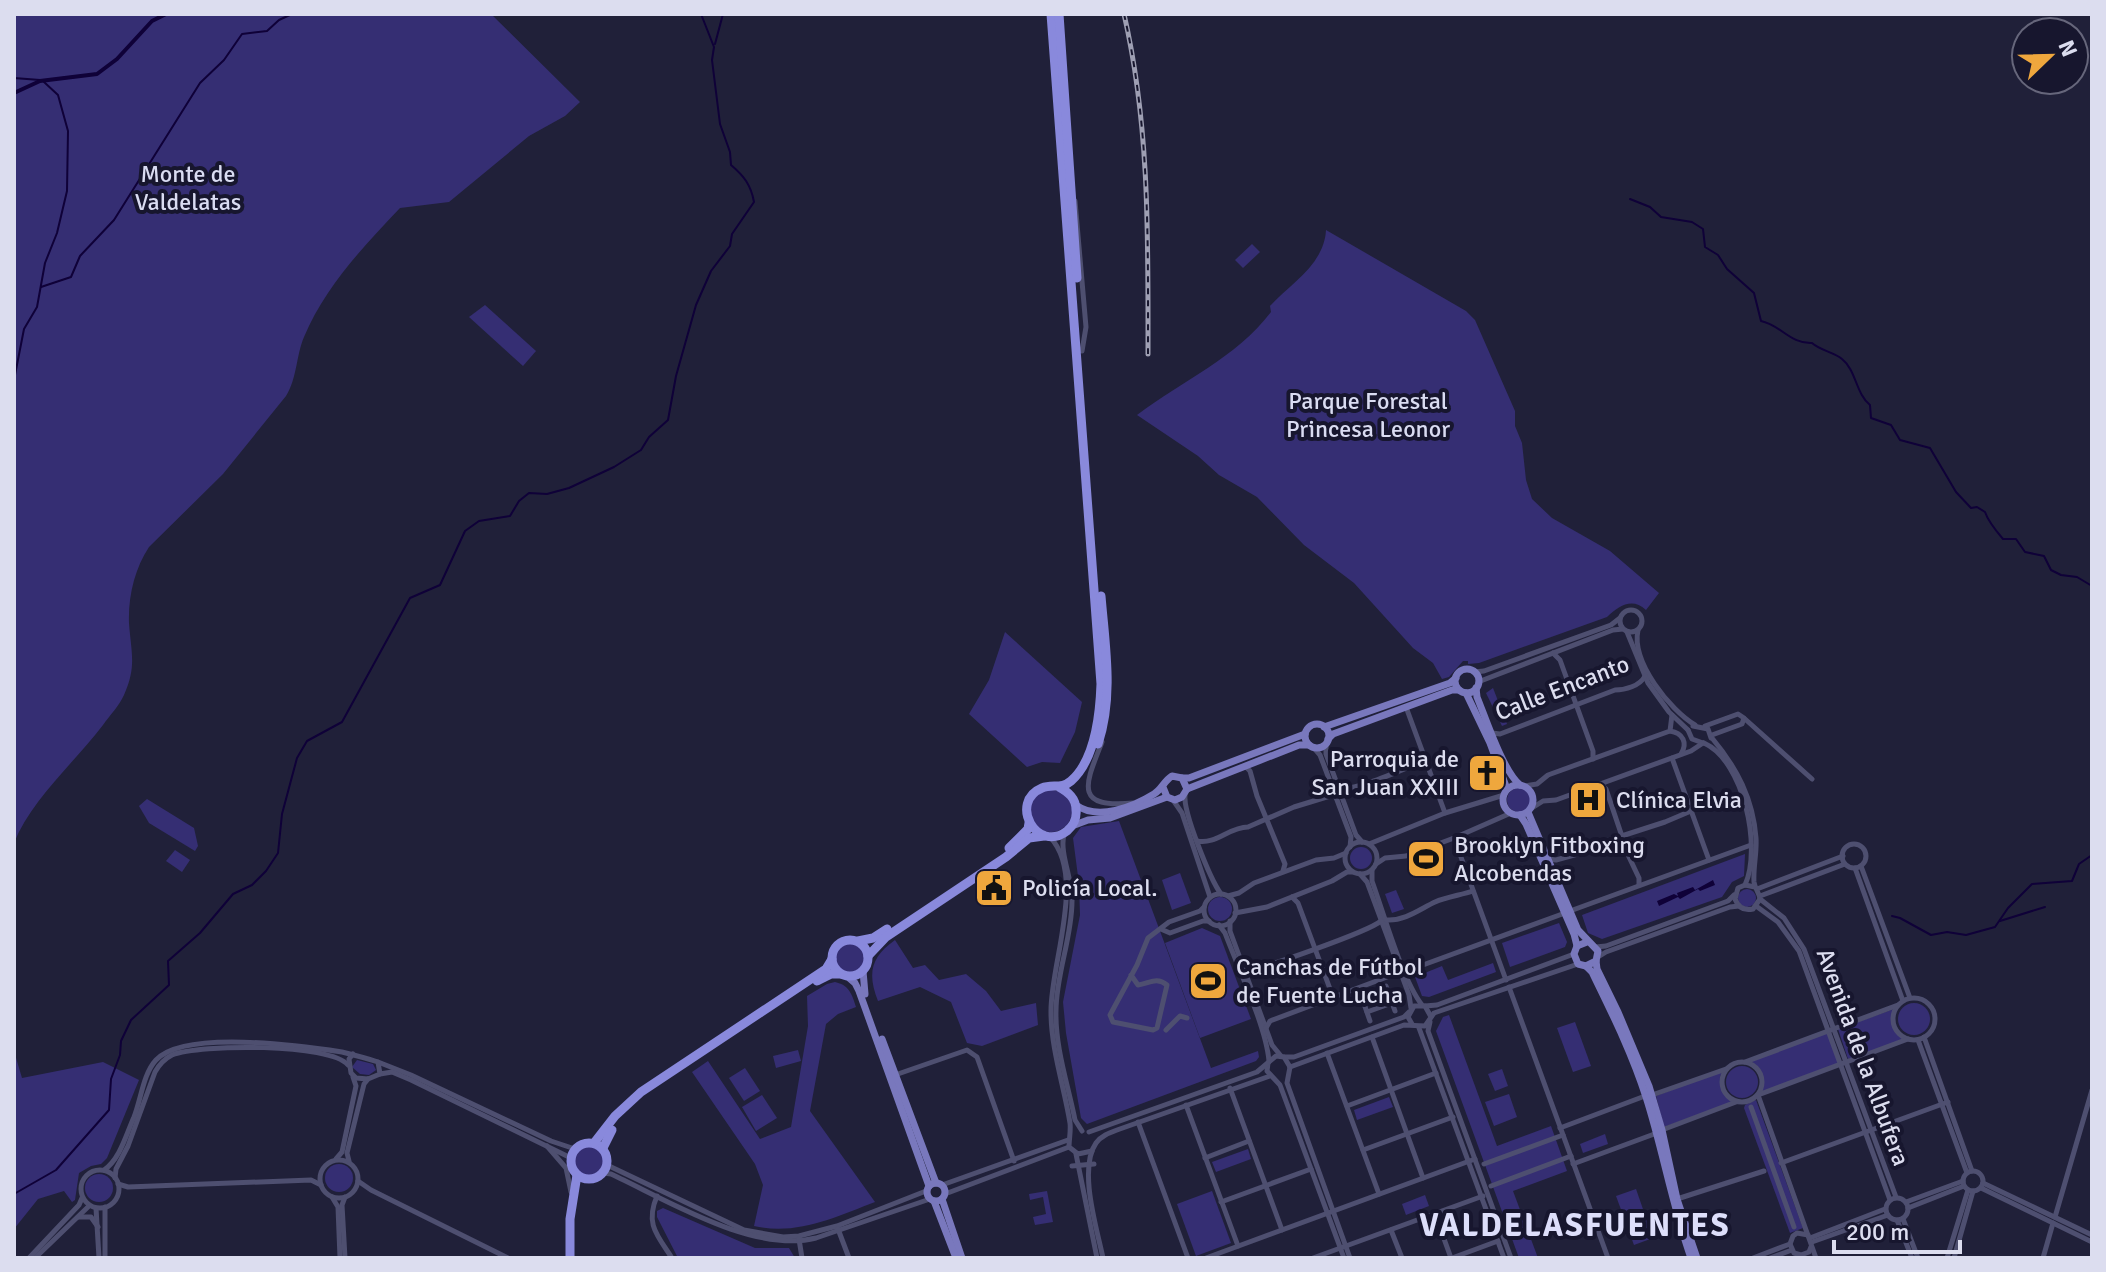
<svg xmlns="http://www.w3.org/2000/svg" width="2106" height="1272" font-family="Signika,sans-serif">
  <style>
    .green { fill: #352e73 }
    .water { fill: #0f0138 }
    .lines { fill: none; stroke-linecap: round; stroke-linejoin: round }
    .stream { stroke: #0f0138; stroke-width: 2 }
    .canal { stroke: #0f0138; stroke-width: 4 }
    .minor { stroke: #4e4f70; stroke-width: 5 }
    .major { stroke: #7978bd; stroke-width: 7 }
    .highway { stroke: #8989dc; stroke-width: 9 }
    .rail-casing { stroke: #9e9fb3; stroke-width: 5 }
    .rail { stroke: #17162e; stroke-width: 2; stroke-dasharray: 6; stroke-linecap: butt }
    .labels { text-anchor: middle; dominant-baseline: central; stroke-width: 8; stroke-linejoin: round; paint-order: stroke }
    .park-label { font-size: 24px; fill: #dadcf2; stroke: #17162e }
    .street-label { font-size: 24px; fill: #dcddef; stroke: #17162e }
    .poi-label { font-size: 24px; fill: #dcddef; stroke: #17162e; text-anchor: start }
    .district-label { font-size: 32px; font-weight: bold; letter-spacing: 2px; fill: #dddefa; stroke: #17162e }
  </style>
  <rect width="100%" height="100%" fill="#202039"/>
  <g class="green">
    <path d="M14 14H491L580 102 565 116 529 136 449 202 400 208C363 247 325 287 304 337 296 356 297 379 286 396L223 474 149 547C135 568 128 596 129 623 131 652 137 666 124 695 119 706 110 715 103 725 74 763 31 800 14 843Z"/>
    <path d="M1326 230 1466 311 1475 320 1515 411V426L1522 443 1526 480 1532 499 1552 518 1610 551 1659 593 1646 610C1632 597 1619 606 1607 617L1479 663 1468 664V661H1463L1449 677 1442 679 1433 663 1413 648 1354 583 1304 545 1257 497 1219 475 1198 456 1137 415C1182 381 1236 358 1271 312L1270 306C1291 283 1324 265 1326 230Z"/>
    <path d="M1252 244 1260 252 1243 268 1235 260Z"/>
    <path d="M485 305 536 351 523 366 469 317Z"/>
    <path d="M1005 632 1082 702 1075 732 1060 763 1042 762 1027 767 969 714 989 680Z"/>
    <path d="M1493 688 1507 724 1502 726 1486 693Z"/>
    <circle cx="1519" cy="800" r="12"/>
    <circle cx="1051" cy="811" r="21"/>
    <path d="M147 799 194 828 198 846 195 851 149 823 139 806Z"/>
    <path d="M1119 821 1211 1068 1258 1051 1259 1057 1256 1061 1087 1124 1081 1118 1066 1033 1063 1002 1080 915 1079 884 1073 838 1081 827Z"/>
    <circle cx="1361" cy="858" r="11"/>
    <path d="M175 850 190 860 182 872 166 861Z"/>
    <path d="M1745 854 1744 876 1732 882 1722 897 1602 939 1588 933 1582 915Z"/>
    <path d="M1180 873 1191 903 1172 910 1162 880Z"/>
    <circle cx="1747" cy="898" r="9"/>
    <path d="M1396 890 1404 909 1392 913 1385 894Z"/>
    <circle cx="1220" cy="909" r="12"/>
    <path d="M1559 923 1567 942 1565 947 1510 967 1502 943Z"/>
    <path d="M1202 928 1220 936 1251 1019 1200 1038 1165 943Z"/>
    <path d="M895 940 913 968 925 965 939 980 966 974 986 991 1001 1011 1036 1003 1038 1025 982 1046 967 1043 951 1002 920 987 878 1001C867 973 871 957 895 940Z"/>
    <circle cx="850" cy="957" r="15"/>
    <path d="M1493 963 1496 972 1429 997 1422 996 1415 977 1442 966 1448 980Z"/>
    <path d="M835 982C849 985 852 994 856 1007L838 1014 826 1024 810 1111 875 1202C836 1217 796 1236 754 1226L763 1185 755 1164 692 1072 708 1061 760 1139 791 1127 808 1026 807 996 827 984Z"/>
    <circle cx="1914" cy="1019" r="16"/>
    <path d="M1894 1009 1892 1025 1905 1039 1848 1059 1838 1029Z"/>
    <path d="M1449 1015 1497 1146 1551 1126 1567 1171 1513 1191 1538 1258H1519L1436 1031 1443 1017Z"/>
    <path d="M1575 1022 1591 1066 1573 1072 1557 1028Z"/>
    <path d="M1827 1033 1839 1064 1762 1092C1766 1078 1763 1068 1750 1061Z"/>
    <path d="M798 1050 801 1061 776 1068 773 1056Z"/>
    <path d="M14 1051 22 1078 103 1062 139 1080 107 1158 101 1164 91 1166 79 1173 75 1200 72 1202 64 1191 38 1199 14 1229Z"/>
    <path d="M357 1060 373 1064 376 1070 369 1075 360 1074 352 1067Z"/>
    <circle cx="1742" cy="1082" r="16"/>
    <path d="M745 1068 760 1091 744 1101 729 1078Z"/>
    <path d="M1502 1069 1508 1086 1495 1091 1488 1074Z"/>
    <path d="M1722 1071C1717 1085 1722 1094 1733 1102L1664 1127 1656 1096Z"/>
    <path d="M1509 1094 1517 1117 1494 1126 1485 1102Z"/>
    <path d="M762 1095 777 1118 756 1131 742 1107Z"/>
    <path d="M1389 1097 1393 1107 1357 1120 1354 1110Z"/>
    <path d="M1756 1100 1803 1228 1790 1233 1744 1108 1745 1105Z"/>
    <path d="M1605 1134 1608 1144 1583 1153 1580 1144Z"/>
    <circle cx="589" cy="1161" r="15"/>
    <path d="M1248 1149 1251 1159 1216 1172 1212 1162Z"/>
    <circle cx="339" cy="1178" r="14"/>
    <circle cx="99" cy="1188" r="14"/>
    <path d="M1636 1189 1653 1238 1634 1245 1616 1196Z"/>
    <path d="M1047 1191 1053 1222 1035 1225 1033 1217 1046 1214 1043 1197 1030 1200 1029 1194Z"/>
    <path d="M1212 1191 1231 1243 1196 1256 1177 1204Z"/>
    <path d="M1425 1195 1429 1206 1406 1215 1402 1204Z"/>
    <path d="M663 1208 755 1248H789L795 1258H678L657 1217V1211Z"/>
  </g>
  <path class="water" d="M1713 880 1715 885 1700 891 1698 889 1680 899 1678 897 1659 906 1657 901 1674 894 1678 896 1677 893 1693 887 1695 890Z"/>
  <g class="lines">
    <g class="stream">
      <path d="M715 44 723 14"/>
      <path d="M14 78 40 80"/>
      <path d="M1630 199 1650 207 1661 217 1692 222 1703 229 1705 247 1718 255 1727 269 1754 293 1761 321C1781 325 1790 344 1812 343 1821 351 1834 352 1842 359 1856 370 1856 394 1870 405L1871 418 1891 425 1900 440 1930 448 1956 492 1971 508 1977 507 1985 512C1988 521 1997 532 2003 539H2016L2025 552 2044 556 2051 570 2061 575 2077 577 2092 586"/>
      <path d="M41 287 71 277 80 256 114 220 200 83 224 60 242 34 267 31 279 20 292 14"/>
      <path d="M14 380 24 329 37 307 45 263 57 233 67 191 68 131 58 95 44 82"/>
      <path d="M1892 916 1900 918 1931 935 1947 932 1966 935 1995 927 2008 908 2032 884 2072 881 2079 864 2092 855"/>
      <path d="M2000 921 2045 907"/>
      <path d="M14 1194 56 1170 109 1110 111 1079 120 1055 121 1041 131 1020 169 985 168 961 200 933 233 894 252 885 266 871 278 853 282 814 297 758 307 741 342 722 410 598 440 585 465 531 479 521 510 516 519 501 529 493 547 494 569 488 614 467 641 450 649 437 668 420 676 376 696 305 711 271 730 246 732 234 754 202C751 185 744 176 731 165L730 152 720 124 712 60 714 47 701 14"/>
    </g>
    <path class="canal" d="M14 93 40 81 97 74 117 59 152 21 166 14"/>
    <g class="minor">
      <path d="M1075 201 1086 327 1082 351"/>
      <circle cx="1631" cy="621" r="11"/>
      <path d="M1638 630C1631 662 1670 710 1695 725"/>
      <path d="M1627 632 1648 683 1669 712 1688 730"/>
      <path d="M1553 653 1560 660 1593 751V759"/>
      <path d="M1474 672 1484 671 1611 625 1620 618"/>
      <path d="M1478 682 1613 630 1623 629"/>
      <path d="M1406 707 1445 813"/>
      <path d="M1745 719 1812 779"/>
      <path d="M1693 726 1708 729 1711 738"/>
      <path d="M1705 726 1738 714 1744 718 1742 724 1712 735"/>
      <path d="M1688 730 1692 739 1703 743"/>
      <path d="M1670 731C1683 733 1688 743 1681 754"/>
      <path d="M1492 733 1500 734 1615 690C1625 690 1640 686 1645 676"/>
      <path d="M1712 738C1737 768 1753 799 1756 838 1757 853 1753 868 1754 882 1755 889 1759 892 1760 899L1753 909C1744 911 1738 907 1735 899L1738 888 1745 885 1755 887"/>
      <path d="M1102 742C1086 783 1072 809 1133 803"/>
      <path d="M1704 743C1744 761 1762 848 1745 885"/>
      <path d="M1326 744V754L1356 835 1362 842"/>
      <path d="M1314 748 1320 755 1351 837 1350 847"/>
      <path d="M1672 758 1709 860"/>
      <path d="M1245 766 1250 771 1257 796 1285 864 1283 871"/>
      <path d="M1601 785 1606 789 1629 857 1639 878V885"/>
      <path d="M1524 786 1537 784 1548 775 1670 731 1672 715"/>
      <path d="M1338 788C1356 792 1407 767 1426 760"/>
      <path d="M1185 795C1183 812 1210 879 1221 894"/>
      <path d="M1173 800 1182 813 1210 897"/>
      <path d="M1532 808 1543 801 1556 800 1691 751 1703 743"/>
      <path d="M1064 835C1059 852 1073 881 1072 901 1072 938 1056 974 1056 1011 1055 1047 1068 1085 1075 1120L1082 1131"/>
      <path d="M1050 837C1087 876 1050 965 1051 1012 1051 1049 1064 1086 1070 1123 1071 1131 1069 1139 1069 1147L1078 1154 1092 1151"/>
      <path d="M1454 838 1506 980"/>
      <path d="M1197 841C1216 845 1229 827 1248 827L1294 807 1330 796 1334 791"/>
      <circle cx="1361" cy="858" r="16"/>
      <path d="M1369 844 1445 813 1504 795"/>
      <circle cx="1854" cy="856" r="12"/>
      <path d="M1548 859 1556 860 1585 852 1600 843 1665 822 1691 811"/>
      <path d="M1376 864 1385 858 1406 856 1454 838 1511 813"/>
      <path d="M1861 866 1910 998"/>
      <path d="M1855 868 1903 1001"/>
      <path d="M1372 870V881C1384 914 1402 979 1422 1005"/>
      <path d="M1360 874 1367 882 1409 995 1411 1008"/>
      <path d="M1757 889 1843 856"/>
      <circle cx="1220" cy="910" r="16"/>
      <path d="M1228 896 1239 893 1254 883 1316 860 1334 858 1346 853"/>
      <path d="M1760 896 1845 864"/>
      <path d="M1292 897 1298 903 1333 997"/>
      <path d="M1760 899 1784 918 1804 949 1896 1197"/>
      <path d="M1756 906 1778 922 1799 951 1890 1200"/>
      <path d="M1570 911 1751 845"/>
      <path d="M1235 913 1267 907 1332 881 1347 872H1353"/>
      <path d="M1387 920C1405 921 1420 909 1435 902 1446 897 1461 895 1473 891"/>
      <path d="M1230 921V931L1272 1045 1281 1056"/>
      <path d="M1219 925 1225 933C1238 968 1266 1026 1269 1061"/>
      <path d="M1163 930 1170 933 1203 921H1209"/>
      <path d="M1596 947 1606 946 1728 901 1734 895"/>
      <path d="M1598 957 1606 952 1730 907 1739 906"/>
      <path d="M1403 965 1412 969 1565 913"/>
      <path d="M1245 970C1259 971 1369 931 1381 921"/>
      <path d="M1131 975 1138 985C1149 984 1156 976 1167 985L1157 1028 1153 1030 1113 1022 1110 1015 1137 965 1148 938 1169 922 1200 911 1204 907"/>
      <path d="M1386 986 1395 1011"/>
      <path d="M1509 987 1608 1258"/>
      <path d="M1361 995 1370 1021"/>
      <circle cx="1914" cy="1019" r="21"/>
      <path d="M1390 999 1401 995"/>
      <path d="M1364 1003 1389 994"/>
      <path d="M1425 1006 1437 1005 1574 954"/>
      <path d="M1367 1012 1392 1003"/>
      <path d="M1430 1022 1428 1031 1511 1258"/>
      <path d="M1412 1024 1408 1017 1414 1006H1425L1431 1017"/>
      <path d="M1266 1028 1270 1021 1395 974"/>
      <path d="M1419 1028 1504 1258"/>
      <path d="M1166 1030 1180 1016 1187 1018"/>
      <path d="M1372 1037 1423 1178"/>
      <path d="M1924 1037 1972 1171"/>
      <path d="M1918 1040 1967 1173"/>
      <path d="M1327 1053 1379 1194"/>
      <path d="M1284 1057H1294L1404 1017 1409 1012"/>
      <circle cx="1742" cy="1082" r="20"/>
      <path d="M378 1062 411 1075 551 1141 575 1149"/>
      <path d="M1745 1062 1898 1005"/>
      <path d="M1268 1063 1267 1071 1280 1085 1344 1258"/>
      <path d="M1290 1067 1404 1025 1425 1026 1434 1013 1578 964"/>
      <path d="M1290 1067 1287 1083 1350 1258"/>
      <path d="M380 1074 392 1072 411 1080 571 1158"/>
      <path d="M895 1075 967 1050 977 1057 1014 1161"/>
      <path d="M1230 1088 1282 1230"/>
      <path d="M1652 1095 1726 1069"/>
      <path d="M1758 1095 1816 1258"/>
      <path d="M1758 1095 1908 1039"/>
      <path d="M1186 1105 1238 1246"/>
      <path d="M1347 1106 1436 1073"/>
      <path d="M1751 1107 1794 1227"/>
      <path d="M1138 1122 1188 1258"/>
      <path d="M1560 1128 1645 1096"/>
      <path d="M1662 1130 1736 1102"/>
      <path d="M1089 1132 1257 1072 1276 1056 1284 1057 1290 1067"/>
      <path d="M547 1146 566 1168 571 1192"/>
      <path d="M1363 1150 1453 1117"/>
      <path d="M1076 1154 1097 1258"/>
      <path d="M1205 1158 1249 1141"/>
      <path d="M336 1159 342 1152 356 1086 353 1077"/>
      <circle cx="339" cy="1179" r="19"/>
      <path d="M349 1161 347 1153 364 1084 368 1079"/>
      <path d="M1781 1163 1948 1102"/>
      <path d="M1484 1164 1563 1135"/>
      <path d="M1573 1164 1657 1133"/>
      <path d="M607 1165 744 1230 783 1237 799 1236 837 1226 926 1191"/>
      <path d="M1072 1166 1094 1164"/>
      <circle cx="100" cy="1189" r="19"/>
      <path d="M104 1170C120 1159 126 1135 134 1117 141 1100 143 1074 156 1060 185 1029 302 1046 342 1052 354 1055 366 1058 378 1062L380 1074 368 1079 356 1078 351 1073 349 1059 353 1054"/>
      <circle cx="1973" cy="1181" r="10"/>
      <path d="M603 1173 611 1174C667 1200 754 1254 816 1238L930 1199"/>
      <path d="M115 1178 116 1169 128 1146 155 1072C159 1065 164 1059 172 1055 200 1044 330 1043 348 1065"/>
      <path d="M358 1181 371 1190 508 1258"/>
      <path d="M1983 1183 2092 1235"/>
      <path d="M118 1184 128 1187 311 1180 321 1185"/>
      <path d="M942 1185 1068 1140"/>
      <path d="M1491 1186 1571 1156"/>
      <path d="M1981 1188 2092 1242"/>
      <path d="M945 1194 1069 1147"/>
      <path d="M657 1196C645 1224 657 1235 672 1258"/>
      <path d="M332 1197 338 1207 340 1258"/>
      <path d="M345 1197 342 1205 345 1258"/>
      <circle cx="1897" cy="1209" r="11"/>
      <path d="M1677 1199 1764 1171"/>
      <path d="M1221 1202 1311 1169"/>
      <path d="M1906 1202 1963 1181"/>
      <path d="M96 1208 99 1258"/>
      <path d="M1908 1208 1964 1186"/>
      <path d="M1435 1214 1451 1258"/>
      <path d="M78 1217H91L98 1227"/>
      <path d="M2055 1217 2092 1090"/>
      <path d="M1903 1219 1918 1258"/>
      <path d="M1897 1220 1912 1258"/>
      <path d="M838 1229 849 1258"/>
      <path d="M1391 1230 1402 1258"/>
      <path d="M1808 1235 1797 1233 1793 1236 1790 1244 1794 1253 1801 1255 1809 1252 1811 1247"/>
      <path d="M1810 1238 1885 1209"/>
      <path d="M799 1239 802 1258"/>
      <path d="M1812 1242 1888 1215"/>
      <path d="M29 1258 79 1205 82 1198"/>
      <path d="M35 1258 89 1206"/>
      <path d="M105 1258V1207"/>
      <path d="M1103 1258C1097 1229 1078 1169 1096 1143 1101 1136 1109 1133 1117 1130L1270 1076"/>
      <path d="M1206 1258 1475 1159"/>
      <path d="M1313 1258 1483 1196"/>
      <path d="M1452 1258 1498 1241"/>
      <path d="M1753 1258 1790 1244"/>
      <path d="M1770 1258 1792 1250"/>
      <path d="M1947 1258 1968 1190"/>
      <path d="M1954 1258 1973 1191"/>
      <path d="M2043 1258 2053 1223"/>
    </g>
    <g class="major">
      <circle cx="1467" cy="681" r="12"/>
      <path d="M1476 688 1477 697C1486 719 1503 771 1520 785"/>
      <path d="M1466 693 1490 743 1507 789"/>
      <circle cx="1317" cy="736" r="12"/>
      <path d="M1324 727 1450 683 1456 678"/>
      <path d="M1328 739 1333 734 1452 690H1459"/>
      <path d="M1182 778H1189L1305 734"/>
      <circle cx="1518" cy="800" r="15"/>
      <path d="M1187 789 1299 745H1309"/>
      <path d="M1076 805C1098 821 1133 807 1154 794 1162 789 1164 781 1172 776L1182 778 1187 789 1182 797 1175 800 1167 797 1163 787"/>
      <path d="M1528 812 1578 930 1598 951 1596 961 1586 966 1578 964 1574 954 1577 946 1587 942"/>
      <path d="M1520 815 1526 824 1574 934 1577 946"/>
      <path d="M1072 826 1088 820 1110 818 1167 797"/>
      <path d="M1596 961 1597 969 1618 1012 1649 1086 1662 1130 1677 1199 1697 1258"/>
      <path d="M1586 966 1592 972C1612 1013 1632 1053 1646 1097 1663 1150 1672 1205 1691 1258"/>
      <path d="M863 971 865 994"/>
      <path d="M847 976 855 983 859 991 929 1186"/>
      <path d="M882 1039 936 1183"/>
      <circle cx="936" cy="1192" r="9"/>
      <path d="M942 1199 962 1258"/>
      <path d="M934 1201 956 1258"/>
    </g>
    <g class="highway">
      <path d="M1051 14 1101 684C1100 713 1095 760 1071 781 1062 789 1052 784 1042 788 1008 802 1037 854 1067 831 1073 826 1077 818 1076 810 1076 798 1068 792 1059 787"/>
      <path d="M1059 14 1077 278"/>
      <path d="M1098 744C1114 696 1105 645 1101 596"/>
      <path d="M1009 848 1028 829 1029 823"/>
      <circle cx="850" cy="958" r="18"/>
      <path d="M858 941 873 938 887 929"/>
      <path d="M868 956 886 937 1006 857 1029 838 1044 836"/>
      <path d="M817 981 831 974H841"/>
      <circle cx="589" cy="1161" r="18"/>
      <path d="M594 1143 615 1116 641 1092 826 969 832 959"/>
      <path d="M603 1148 612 1130"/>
      <path d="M570 1258V1219L577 1175"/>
    </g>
    <g class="rail-casing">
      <path id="rail" d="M1124 14C1150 127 1148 239 1148 354"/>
    </g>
    <use href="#rail" class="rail"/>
  </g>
  <defs>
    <g id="church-square" transform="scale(2)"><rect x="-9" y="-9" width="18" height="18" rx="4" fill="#efa73d" stroke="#17162e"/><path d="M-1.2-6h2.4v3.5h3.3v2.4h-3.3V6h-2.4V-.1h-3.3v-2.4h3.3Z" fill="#111"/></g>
    <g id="hospital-square" transform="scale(2)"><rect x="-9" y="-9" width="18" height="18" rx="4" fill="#efa73d" stroke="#17162e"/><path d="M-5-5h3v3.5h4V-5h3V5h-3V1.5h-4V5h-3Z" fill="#111"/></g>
    <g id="stadium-square" transform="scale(2)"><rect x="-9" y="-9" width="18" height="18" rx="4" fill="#efa73d" stroke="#17162e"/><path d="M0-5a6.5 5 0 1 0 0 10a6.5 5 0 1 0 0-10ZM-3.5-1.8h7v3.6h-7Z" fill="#111"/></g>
    <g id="civic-square" transform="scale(2)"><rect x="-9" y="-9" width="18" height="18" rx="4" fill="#efa73d" stroke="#17162e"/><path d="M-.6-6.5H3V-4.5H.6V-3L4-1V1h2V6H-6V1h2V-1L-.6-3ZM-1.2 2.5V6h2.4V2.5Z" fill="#111"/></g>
  </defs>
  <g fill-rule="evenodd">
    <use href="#church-square" x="1487" y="773"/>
    <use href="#hospital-square" x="1588" y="800"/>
    <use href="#stadium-square" x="1426" y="859"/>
    <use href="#civic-square" x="994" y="888"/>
    <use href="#stadium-square" x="1208" y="981"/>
  </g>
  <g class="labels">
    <g class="park-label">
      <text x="188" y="174">Monte de<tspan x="188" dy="28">Valdelatas</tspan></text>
      <text x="1368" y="401">Parque Forestal<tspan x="1368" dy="28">Princesa Leonor</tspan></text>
    </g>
    <g class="street-label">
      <text transform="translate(1562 688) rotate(-21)">Calle Encanto</text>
      <text transform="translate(1863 1057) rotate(70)">Avenida de la Albufera</text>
    </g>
    <g class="poi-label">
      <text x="1459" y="759" text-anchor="end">Parroquia de<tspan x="1459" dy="28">San Juan XXIII</tspan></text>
      <text x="1616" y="800">Clínica Elvia</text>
      <text x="1454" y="845">Brooklyn Fitboxing<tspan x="1454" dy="28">Alcobendas</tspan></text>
      <text x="1022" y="888">Policía Local.</text>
      <text x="1236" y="967">Canchas de Fútbol<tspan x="1236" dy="28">de Fuente Lucha</tspan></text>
    </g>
    <g class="district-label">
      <text x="1575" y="1225">VALDELASFUENTES</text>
    </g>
  </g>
  <rect width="2106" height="1272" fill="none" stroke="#dcddef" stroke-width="32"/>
  <g transform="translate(2050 56) rotate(67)"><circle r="38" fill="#17162e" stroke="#66667b" stroke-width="2"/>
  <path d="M0-6L14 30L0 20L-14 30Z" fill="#efa73d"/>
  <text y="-12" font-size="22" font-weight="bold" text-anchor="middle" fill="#dcddef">N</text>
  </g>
  <path d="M1834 1240v12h126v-12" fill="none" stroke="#dcddef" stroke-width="4"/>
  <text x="1846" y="1240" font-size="24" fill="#dcddef" stroke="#17162e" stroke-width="6" paint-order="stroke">200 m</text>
</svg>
